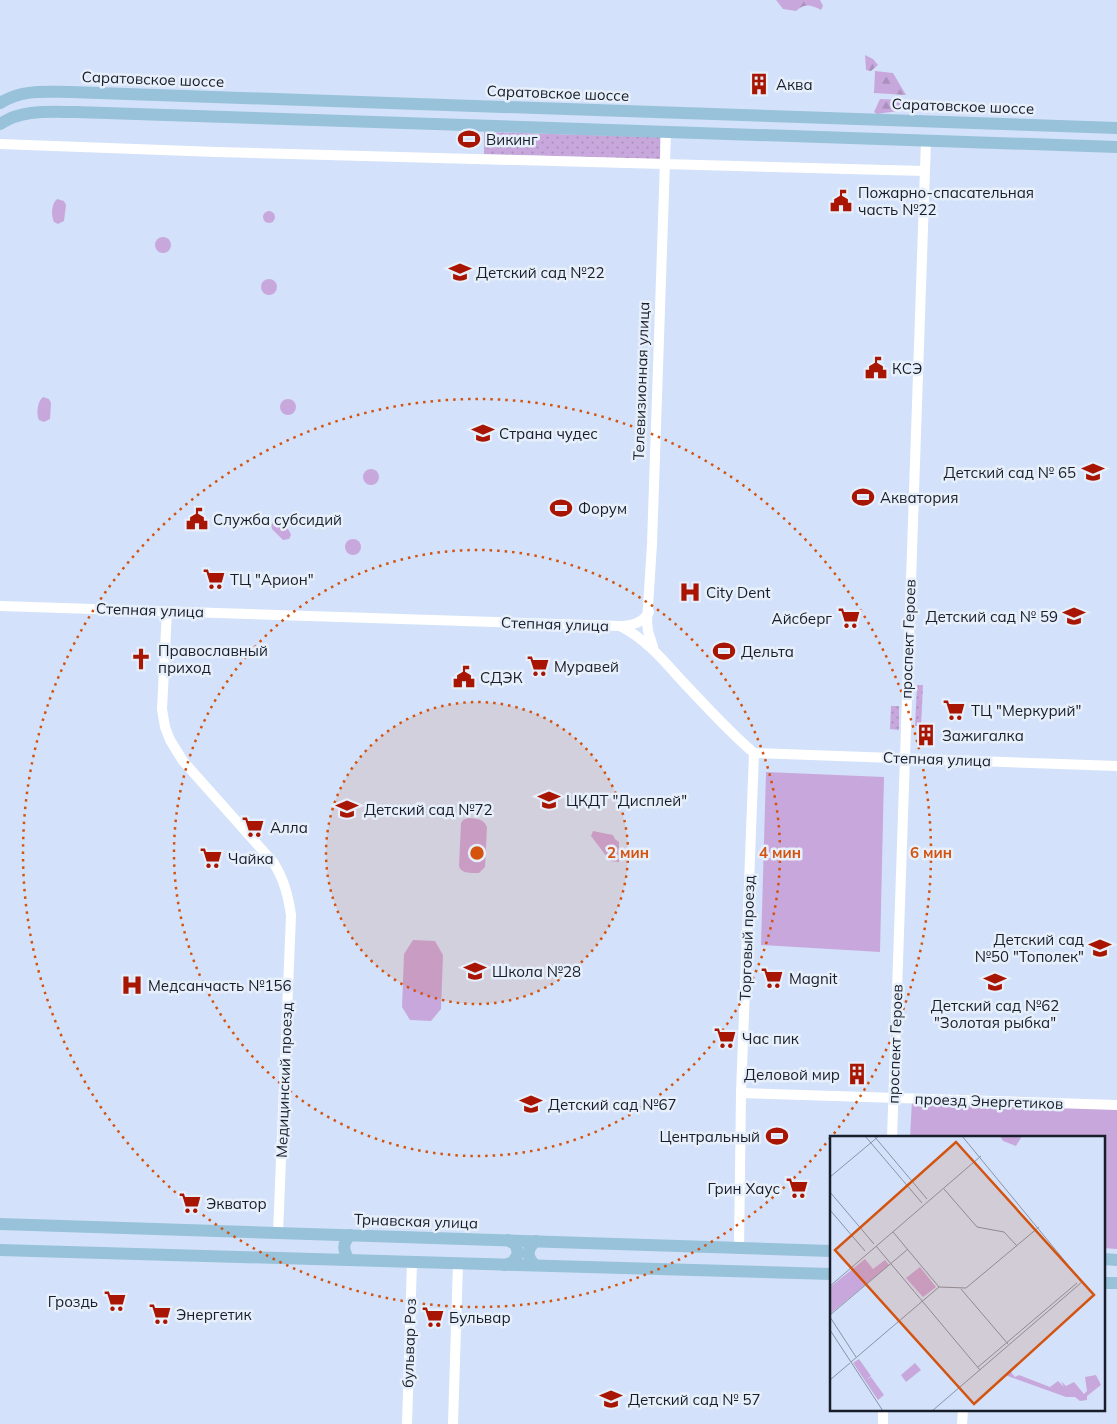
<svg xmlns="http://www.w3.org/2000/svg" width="1117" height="1424" font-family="Mulish,sans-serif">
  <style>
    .grass { fill: url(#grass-dots) }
    .forest { fill: url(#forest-firs) }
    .park { fill: #c8a8dc }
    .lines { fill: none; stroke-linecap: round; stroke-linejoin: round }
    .minor { stroke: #fff; stroke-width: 10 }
    .major { stroke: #97c2d9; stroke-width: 12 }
    .ring { fill: none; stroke: #d3530f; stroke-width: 2.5; stroke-dasharray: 2.5 5 }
    .labels { text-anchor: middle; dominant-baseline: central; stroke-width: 5; stroke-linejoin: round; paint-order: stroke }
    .street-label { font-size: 15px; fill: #171e29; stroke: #e7effb }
    .poi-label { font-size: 15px; fill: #171e29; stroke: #e7effb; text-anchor: start }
    .inset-road { fill: none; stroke: #8894a6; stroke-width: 1 }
    .view { fill: #d3530f; fill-opacity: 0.15; stroke: #d3530f; stroke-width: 2.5 }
    .inset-edge { fill: none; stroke: #171e29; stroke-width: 2.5 }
    .centre { fill: #d3530f; stroke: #e7effb; stroke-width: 2.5 }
    .ring-label { font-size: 15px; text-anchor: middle; font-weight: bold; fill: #d3530f; stroke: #e7effb; stroke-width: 5; stroke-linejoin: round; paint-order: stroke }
  </style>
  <defs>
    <pattern id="grass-dots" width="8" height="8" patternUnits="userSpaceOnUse" patternTransform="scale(1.25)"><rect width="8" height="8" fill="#c8a8dc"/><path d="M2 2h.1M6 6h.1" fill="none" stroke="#ab90bd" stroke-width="1.8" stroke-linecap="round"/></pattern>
    <pattern id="forest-firs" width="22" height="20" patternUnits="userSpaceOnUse" patternTransform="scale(1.25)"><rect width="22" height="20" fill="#c8a8dc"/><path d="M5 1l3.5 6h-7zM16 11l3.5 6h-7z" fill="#ab90bd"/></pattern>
  </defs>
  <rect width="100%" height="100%" fill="#d3e2fa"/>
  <g class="grass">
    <path d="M484 132 660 137V159L484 154Z"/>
    <path d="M917 685H923L921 726H915Z"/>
    <path d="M891 706H899V730L890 729Z"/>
  </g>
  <g class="forest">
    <path d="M776 0H820L823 6 821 10C811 5 805 3 796 11L783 9Z"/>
    <path d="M865 55 873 59 878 65 871 71 866 70Z"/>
    <path d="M875 71 893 73 906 95 874 93Z"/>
    <path d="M880 99 905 100V110L877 114 874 112Z"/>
  </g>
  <g class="park">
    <path d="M57 199 64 201 66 205 64 221 58 224 54 222C51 216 51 204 57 199Z"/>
    <circle cx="269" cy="217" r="6"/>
    <circle cx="163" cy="245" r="8"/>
    <circle cx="269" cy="287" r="8"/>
    <path d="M43 397 49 399 51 403 50 419 44 422 39 420C36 414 37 402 43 397Z"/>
    <circle cx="288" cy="407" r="8"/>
    <circle cx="371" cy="477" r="8"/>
    <path d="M274 520C281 520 289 528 291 535L289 539 283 540 272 529 271 525Z"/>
    <circle cx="353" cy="547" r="8"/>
    <path d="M766 772 884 777 880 952 761 945Z"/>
    <path d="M468 818C477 819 483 818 487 827L485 867 479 873C472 873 461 874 459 866L461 823 463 820Z"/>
    <path d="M593 831 613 835 615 839 619 842V862L610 861 591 836Z"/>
    <path d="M413 940 435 941 443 955 441 1009 431 1021 410 1020 402 1007 404 954Z"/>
    <path d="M912 1100 1117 1108V1249L1103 1248V1138H910Z"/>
  </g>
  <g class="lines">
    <g class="minor">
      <path d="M0 144 216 152 925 171"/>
      <path d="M0 606 620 626C646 639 664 661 683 682 706 706 728 731 754 753L1117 766"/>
      <path d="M167 611 162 709 165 727 170 740 183 761 273 862C284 879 288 895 291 915L278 1233"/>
      <path d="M621 626C633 625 643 623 649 612"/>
      <path d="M653 647 648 631 647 622 652 544 666 132"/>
      <path d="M741 1093 1117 1105"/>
      <path d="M892 1138 926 140"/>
      <path d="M739 1248 741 1093 754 753"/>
      <path d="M407 1424 412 1262"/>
      <path d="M453 1424 458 1263"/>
      <path d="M883 1424V1410"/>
      <path d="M962 1424 963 1410"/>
    </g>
    <g class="major">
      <path d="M0 103C23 89 44 92 70 92L1117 128"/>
      <path d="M0 124C22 109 50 112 76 112L1117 147"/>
      <path d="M0 1224 831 1251"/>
      <path d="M0 1250 831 1274"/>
      <path d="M1103 1259 1117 1260"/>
      <path d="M349 1260C343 1250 342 1244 350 1235"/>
      <path d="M505 1265 513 1262 518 1254 516 1245 508 1240"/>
      <path d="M535 1265C526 1257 527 1248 536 1241"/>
      <path d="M1103 1283H1117"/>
    </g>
  </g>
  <circle cx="477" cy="853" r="151" fill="#d3530f" fill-opacity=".12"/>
  <g class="ring">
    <circle cx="477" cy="853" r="151"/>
    <circle cx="477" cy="853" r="303"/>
    <circle cx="477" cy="853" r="454"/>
  </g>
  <defs>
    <g id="building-bare" transform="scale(1.725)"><path d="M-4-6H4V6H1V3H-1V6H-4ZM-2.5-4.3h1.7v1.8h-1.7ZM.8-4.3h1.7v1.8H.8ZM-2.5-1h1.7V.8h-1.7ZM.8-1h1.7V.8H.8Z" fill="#a81603" stroke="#e7effb" stroke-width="2.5" paint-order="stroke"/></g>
    <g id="stadium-bare" transform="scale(1.725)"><path d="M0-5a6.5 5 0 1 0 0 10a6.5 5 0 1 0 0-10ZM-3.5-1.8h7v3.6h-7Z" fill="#a81603" stroke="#e7effb" stroke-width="2.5" paint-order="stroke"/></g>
    <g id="civic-bare" transform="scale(1.725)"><path d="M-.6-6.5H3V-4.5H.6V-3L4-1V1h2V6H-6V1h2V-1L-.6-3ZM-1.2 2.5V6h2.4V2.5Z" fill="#a81603" stroke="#e7effb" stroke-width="2.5" paint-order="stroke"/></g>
    <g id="school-bare" transform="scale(1.725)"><path d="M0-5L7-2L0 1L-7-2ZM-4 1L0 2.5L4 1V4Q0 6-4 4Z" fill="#a81603" stroke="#e7effb" stroke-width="2.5" paint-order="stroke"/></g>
    <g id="supermarket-bare" transform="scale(1.725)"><path d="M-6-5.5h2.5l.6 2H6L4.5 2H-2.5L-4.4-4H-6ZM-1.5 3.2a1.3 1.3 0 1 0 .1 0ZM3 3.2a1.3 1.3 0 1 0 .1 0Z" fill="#a81603" stroke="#e7effb" stroke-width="2.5" paint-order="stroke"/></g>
    <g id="hospital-bare" transform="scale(1.725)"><path d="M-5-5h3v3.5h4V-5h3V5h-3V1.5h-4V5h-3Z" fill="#a81603" stroke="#e7effb" stroke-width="2.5" paint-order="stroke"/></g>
    <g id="church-bare" transform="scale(1.725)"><path d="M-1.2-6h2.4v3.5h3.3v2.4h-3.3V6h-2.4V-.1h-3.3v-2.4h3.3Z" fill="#a81603" stroke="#e7effb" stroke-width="2.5" paint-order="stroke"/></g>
  </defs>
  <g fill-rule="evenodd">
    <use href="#building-bare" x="759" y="84"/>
    <use href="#stadium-bare" x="469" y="139"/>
    <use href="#civic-bare" x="841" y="201"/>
    <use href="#school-bare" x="460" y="272"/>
    <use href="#civic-bare" x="876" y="368"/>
    <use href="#school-bare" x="483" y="433"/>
    <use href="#school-bare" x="1093" y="472"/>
    <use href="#stadium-bare" x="863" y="497"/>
    <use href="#stadium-bare" x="561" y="508"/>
    <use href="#civic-bare" x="197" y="519"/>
    <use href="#supermarket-bare" x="214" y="579"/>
    <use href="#hospital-bare" x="690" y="592"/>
    <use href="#school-bare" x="1074" y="616"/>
    <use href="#supermarket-bare" x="849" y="618"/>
    <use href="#stadium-bare" x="724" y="651"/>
    <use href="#church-bare" x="141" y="659"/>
    <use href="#supermarket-bare" x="538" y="666"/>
    <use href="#civic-bare" x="464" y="677"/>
    <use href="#supermarket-bare" x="954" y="710"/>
    <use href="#building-bare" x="926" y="735"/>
    <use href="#school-bare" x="549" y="800"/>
    <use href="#school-bare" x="347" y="809"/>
    <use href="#supermarket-bare" x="253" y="827"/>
    <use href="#supermarket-bare" x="211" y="858"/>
    <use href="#school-bare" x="1100" y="948"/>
    <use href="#school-bare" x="475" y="971"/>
    <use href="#supermarket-bare" x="772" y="978"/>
    <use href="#school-bare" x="995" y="982"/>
    <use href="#hospital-bare" x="132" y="985"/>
    <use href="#supermarket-bare" x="725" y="1038"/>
    <use href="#building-bare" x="857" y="1074"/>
    <use href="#school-bare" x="531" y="1104"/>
    <use href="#stadium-bare" x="777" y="1136"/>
    <use href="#supermarket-bare" x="797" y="1188"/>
    <use href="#supermarket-bare" x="190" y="1203"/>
    <use href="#supermarket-bare" x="115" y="1301"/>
    <use href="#supermarket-bare" x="160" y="1314"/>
    <use href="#supermarket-bare" x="433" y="1317"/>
    <use href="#school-bare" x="611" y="1399"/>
  </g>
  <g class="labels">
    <g class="street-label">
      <text transform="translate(153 79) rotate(2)">Саратовское шоссе</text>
      <text transform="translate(558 93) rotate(2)">Саратовское шоссе</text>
      <text transform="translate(963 106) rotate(2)">Саратовское шоссе</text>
      <text transform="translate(641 381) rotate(-88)">Телевизионная улица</text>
      <text transform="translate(150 610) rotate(2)">Степная улица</text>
      <text transform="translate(555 624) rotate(2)">Степная улица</text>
      <text transform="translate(908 639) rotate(-88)">проспект Героев</text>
      <text transform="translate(937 759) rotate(2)">Степная улица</text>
      <text transform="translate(747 938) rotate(-88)">Торговый проезд</text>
      <text transform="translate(895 1044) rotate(-88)">проспект Героев</text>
      <text transform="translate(284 1080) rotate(-88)">Медицинский проезд</text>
      <text transform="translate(989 1101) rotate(2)">проезд Энергетиков</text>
      <text transform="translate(416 1221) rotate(2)">Трнавская улица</text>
      <text transform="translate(409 1343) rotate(-88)">бульвар Роз</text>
    </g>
    <g class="poi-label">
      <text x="776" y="84">Аква</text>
      <text x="486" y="139">Викинг</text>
      <text x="858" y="192">Пожарно-спасательная<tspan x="858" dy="17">часть №22</tspan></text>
      <text x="476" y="272">Детский сад №22</text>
      <text x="892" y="368">КСЭ</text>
      <text x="499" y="433">Страна чудес</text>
      <text x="1076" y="472" text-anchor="end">Детский сад № 65</text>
      <text x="880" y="497">Акватория</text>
      <text x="578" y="508">Форум</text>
      <text x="213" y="519">Служба субсидий</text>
      <text x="230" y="579">ТЦ "Арион"</text>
      <text x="706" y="592">City Dent</text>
      <text x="1058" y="616" text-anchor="end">Детский сад № 59</text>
      <text x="832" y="618" text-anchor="end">Айсберг</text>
      <text x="158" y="650">Православный<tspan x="158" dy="17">приход</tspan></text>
      <text x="741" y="651">Дельта</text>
      <text x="554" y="666">Муравей</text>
      <text x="480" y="677">СДЭК</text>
      <text x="971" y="710">ТЦ "Меркурий"</text>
      <text x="942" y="735">Зажигалка</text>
      <text x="566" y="800">ЦКДТ "Дисплей"</text>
      <text x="364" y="809">Детский сад №72</text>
      <text x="270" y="827">Алла</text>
      <text x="228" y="858">Чайка</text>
      <text x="1084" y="939" text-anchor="end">Детский сад<tspan x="1084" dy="17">№50 "Тополек"</tspan></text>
      <text x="492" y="971">Школа №28</text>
      <text x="789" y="978">Magnit</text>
      <text x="148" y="985">Медсанчасть №156</text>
      <text x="995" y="1005" text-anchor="middle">Детский сад №62<tspan x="995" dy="17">"Золотая рыбка"</tspan></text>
      <text x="742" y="1038">Час пик</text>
      <text x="840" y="1074" text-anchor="end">Деловой мир</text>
      <text x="548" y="1104">Детский сад №67</text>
      <text x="760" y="1136" text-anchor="end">Центральный</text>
      <text x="780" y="1188" text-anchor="end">Грин Хаус</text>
      <text x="206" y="1203">Экватор</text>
      <text x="98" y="1301" text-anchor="end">Гроздь</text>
      <text x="176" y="1314">Энергетик</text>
      <text x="449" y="1317">Бульвар</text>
      <text x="628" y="1399">Детский сад № 57</text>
    </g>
  </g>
  <g transform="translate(830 1136)">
    <rect width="275" height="275" fill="#d3e2fa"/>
    <path d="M29 223 41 240 36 244 41 241 54 259 48 264 23 227Z" fill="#c8a8dc"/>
    <path d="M170 0H192L186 10 173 5ZM180 235 185 241 189 239 220 251 228 245 234 251 231 245 236 250 244 246 254 258 257 255 255 241 266 239 271 249 257 260V264L250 265 245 261H236L175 239Z" fill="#c8a8dc"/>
    <path d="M35 123 43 133 55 124 59 129 0 178V151ZM90 131 106 151 93 161 76 142ZM85 227 91 234 76 246 71 239Z" fill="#c8a8dc"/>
    <path class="inset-road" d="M35 0 92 67M44 0 97 63M0 41 49 0M114 53 147 91 174 96 187 110M0 56 44 108M0 74 35 115M63 96 109 151M46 110 150 234M0 150 151 20M131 153 178 208M0 179 78 113M0 181 26 221M0 194 53 275M21 226 109 151 136 152 209 91M148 231 247 147M0 244 20 227M102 275 252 146 132 0"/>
    <path class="view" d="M126 6 264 159 144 268 5 114Z"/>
    <rect width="275" height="275" class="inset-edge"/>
  </g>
  <circle cx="477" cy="853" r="8" class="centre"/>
  <g class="ring-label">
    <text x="628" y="858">2 мин</text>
    <text x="780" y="858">4 мин</text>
    <text x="931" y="858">6 мин</text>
  </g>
</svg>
